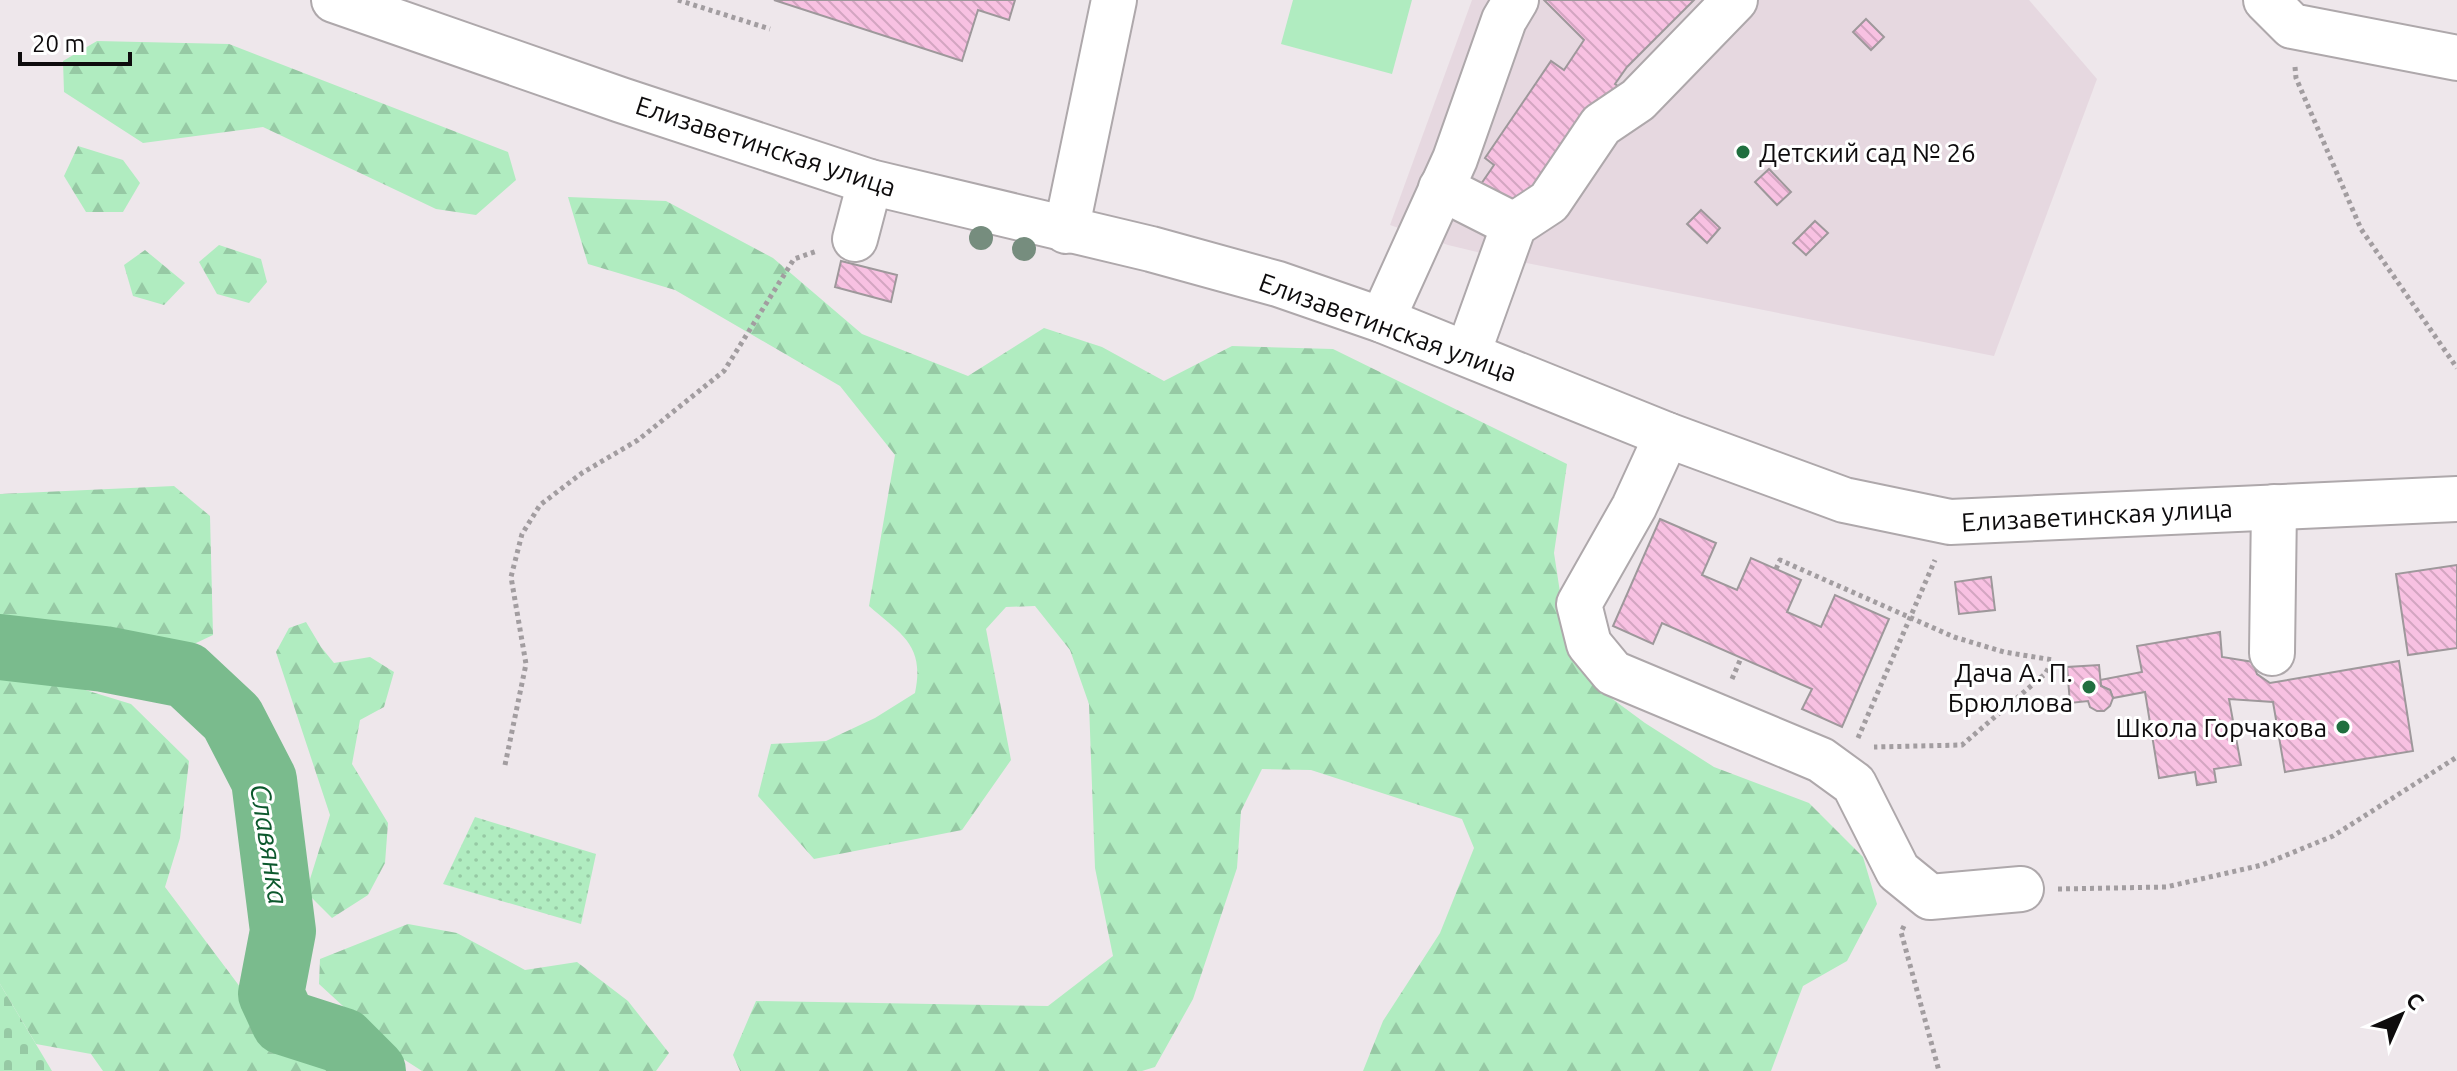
<svg xmlns="http://www.w3.org/2000/svg" width="2457" height="1071" font-family="Ubuntu,sans-serif">
  <style>
    .built { fill: #e6d8e0 }
    .grass { fill: url(#grass-dots) }
    .forest { fill: url(#forest-firs) }
    .cemetery { fill: url(#cemetery-stones) }
    .pitch { fill: #b0ecc0 }
    .lines { fill: none; stroke-linecap: round; stroke-linejoin: round }
    .river { stroke: #7abb8d; stroke-width: 66 }
    .building { fill: url(#building-back-hatch); stroke: #9e989b; stroke-width: 2 }
    .minor-casing { stroke: #aea8ab; stroke-width: 48 }
    .path { stroke: #a29da0; stroke-width: 5; stroke-dasharray: 4 4; stroke-linecap: butt }
    .minor { stroke: #fff; stroke-width: 44 }
    .tree { fill: #768d7e }
    .poi-dot { fill: #206f3f; stroke: #fff; stroke-width: 3 }
    .labels { text-anchor: middle; dominant-baseline: central; stroke-width: 6; stroke-linejoin: round; paint-order: stroke }
    .street-label { font-size: 26px; fill: #0e0c0d; stroke: #fff }
    .poi-label { font-size: 26px; fill: #0e0c0d; stroke: #fff; text-anchor: end }
    .water-label { font-size: 28px; font-style: italic; fill: #0c582d; stroke: #fff }
  </style>
  <defs>
    <pattern id="grass-dots" width="8" height="8" patternUnits="userSpaceOnUse" patternTransform="scale(2)"><rect width="8" height="8" fill="#b0ecc0"/><path d="M2 2h.1M6 6h.1" fill="none" stroke="#96c9a4" stroke-width="1.8" stroke-linecap="round"/></pattern>
    <pattern id="forest-firs" width="22" height="20" patternUnits="userSpaceOnUse" patternTransform="scale(2)"><rect width="22" height="20" fill="#b0ecc0"/><path d="M5 1l3.5 6h-7zM16 11l3.5 6h-7z" fill="#96c9a4"/></pattern>
    <pattern id="cemetery-stones" width="16" height="16" patternUnits="userSpaceOnUse" patternTransform="scale(2)"><rect width="16" height="16" fill="#b0ecc0"/><path d="M2 7V4a2 2 0 0 1 4 0v3zM10 15v-3a2 2 0 0 1 4 0v3z" fill="#96c9a4"/></pattern>
    <pattern id="building-back-hatch" width="6" height="6" patternUnits="userSpaceOnUse" patternTransform="scale(2)"><rect width="6" height="6" fill="#f8c1e2"/><path d="M-1 5l2 2M0 0l6 6M5-1l2 2" fill="none" stroke="#d3a5c1"/></pattern>
  </defs>
  <rect width="100%" height="100%" fill="#eee7eb"/>
  <path class="built" d="M1472 0H2029L2097 79 1994 356 1502 258 1448 245 1390 225Z"/>
  <path class="grass" d="M475 817 596 854 581 924 443 884Z"/>
  <g class="forest">
    <path d="M97 41 229 44 508 152 516 180 476 215 436 209 263 127 143 143 64 92 63 61Z"/>
    <path d="M78 146 123 160 140 183 123 212H86L64 176Z"/>
    <path d="M568 197 666 201 773 258 862 334 968 376 1044 328 1102 347 1164 381 1232 346 1333 349 1567 464 1554 553 1565 625 1603 692 1645 723 1714 767 1809 803 1863 857 1877 904 1847 961 1803 986 1771 1071H1363L1383 1021 1440 933 1474 848 1462 819 1311 770 1262 769 1241 811 1237 868 1193 999 1155 1067 1142 1071H740L733 1055 756 1001 1048 1006 1113 956 1095 868 1089 704 1070 650 1035 606 1006 607 986 629 1011 760 962 830 814 859 758 796 771 744 826 741 875 718 915 693C925 645 902 635 869 606L895 455 840 386 675 290 588 264Z"/>
    <path d="M219 245 261 259 267 282 249 303 217 294 199 262Z"/>
    <path d="M145 250 185 283 164 305 133 296 124 265Z"/>
    <path d="M174 486 210 516 213 635 177 652 0 625V494Z"/>
    <path d="M306 622 321 647 334 663 370 657 394 672 384 707 360 720 352 764 388 823 385 863 368 895 332 918 306 892 330 815 276 652 289 628Z"/>
    <path d="M0 671 56 681 131 704 189 761 180 838 165 887 279 1039 342 1060 354 1071H103L91 1054 36 1044 0 984Z"/>
    <path d="M408 924 457 933 525 970 577 962 628 1001 669 1053 656 1071H422L394 1053 319 984 320 959Z"/>
  </g>
  <path class="cemetery" d="M0 984 52 1071H0Z"/>
  <path class="pitch" d="M1293 0H1412L1392 74 1281 44Z"/>
  <g class="lines">
    <path class="river" d="M0 647 104 659 186 675 232 718 264 780 283 931 271 994 284 1022 343 1041 373 1071"/>
  </g>
  <g class="building">
    <path d="M774 0H1015L1009 20 978 10 962 61Z"/>
    <path d="M1544 0H1694L1627 67 1615 84 1622 89 1540 195 1529 188 1514 211 1479 187 1494 165 1485 158 1551 61 1564 70 1584 40Z"/>
    <path d="M1866 19 1884 37 1871 50 1853 32Z"/>
    <path d="M1769 169 1791 192 1777 205 1755 182Z"/>
    <path d="M1701 210 1720 228 1707 243 1687 224Z"/>
    <path d="M1815 221 1828 233 1806 255 1793 243Z"/>
    <path d="M841 261 897 275 891 302 835 287Z"/>
    <path d="M1660 519 1716 543 1702 575 1737 590 1751 558 1801 580 1787 612 1821 627 1835 595 1889 619 1842 727 1802 709 1812 689 1662 623 1653 644 1613 626Z"/>
    <path d="M2457 565V648L2408 655 2396 574Z"/>
    <path d="M1991 577 1995 610 1959 614 1955 582Z"/>
    <path d="M2220 632 2222 657 2253 662 2257 674 2270 683 2399 661 2413 751 2285 772 2273 702 2229 699 2241 765 2214 769 2216 782 2197 785 2195 772 2159 778 2145 692 2113 698 2110 690 2101 686 2100 680 2142 672 2137 646Z"/>
    <path d="M2099 665 2101 686 2110 690 2113 698 2110 706 2104 711H2097L2090 707 2088 701 2070 703 2067 667Z"/>
  </g>
  <g class="lines">
    <g class="minor-casing">
      <g id="minor">
        <path d="M334 0 621 100 870 182 1151 249 1278 284 1382 320 1667 435 1844 500 1950 522 2457 499"/>
        <path d="M2266 0 2292 26 2457 58"/>
        <path d="M1441 188 1514 225"/>
        <path d="M1066 231 1114 0"/>
        <path d="M855 239 870 182"/>
        <path d="M1382 320 1455 159 1504 20 1516 0"/>
        <path d="M1468 353 1514 225 1549 202 1601 125 1638 100 1735 0"/>
        <path d="M1667 435 1634 507 1579 604 1589 644 1613 673 1821 760 1854 784 1898 871 1930 897 2021 889"/>
        <path d="M2272 653 2274 507"/>
      </g>
    </g>
    <g class="path">
      <path d="M678 0 770 29"/>
      <path d="M2295 67 2296 78 2361 229 2457 368"/>
      <path d="M1776 569 1780 560 1954 637 2004 652 2053 660 2045 674 1962 745 1874 747"/>
      <path d="M1732 679 1741 658"/>
      <path d="M1858 738 1935 560"/>
      <path d="M505 765 526 664 511 577 522 534 540 505 582 473 638 440 724 371 794 259 817 251"/>
      <path d="M2058 889 2166 887 2262 865 2333 836 2457 757"/>
      <path d="M1904 926 1901 932 1939 1071"/>
    </g>
    <use href="#minor" class="minor"/>
  </g>
  <g class="tree">
    <circle cx="981" cy="238" r="12"/>
    <circle cx="1024" cy="249" r="12"/>
  </g>
  <g class="poi-dot">
    <circle cx="1743" cy="152" r="8"/>
    <circle cx="2089" cy="687" r="8"/>
    <circle cx="2343" cy="727" r="8"/>
  </g>
  <g class="labels">
    <g class="street-label">
      <text transform="translate(766 146) rotate(18)">Елизаветинская улица</text>
      <text transform="translate(1388 327) rotate(20)">Елизаветинская улица</text>
      <text transform="translate(2097 515) rotate(-3)">Елизаветинская улица</text>
    </g>
    <g class="poi-label">
      <text x="1759" y="152" text-anchor="start">Детский сад № 26</text>
      <text x="2073" y="672">Дача А. П.<tspan x="2073" dy="30">Брюллова</tspan></text>
      <text x="2327" y="727">Школа Горчакова</text>
    </g>
    <g class="water-label">
      <text transform="translate(270 844) rotate(81)">Славянка</text>
    </g>
  </g>
  <g transform="translate(2401 1015) rotate(45)" stroke="#ffffff" stroke-width="6" paint-order="stroke">
  <path d="M0-6L14 30L0 20L-14 30Z" fill="#0e0c0d"/>
  <text y="-12" font-size="22" font-weight="bold" text-anchor="middle" fill="#0e0c0d">С</text>
  </g>
  <path d="M20 52v12h110v-12" fill="none" stroke="#0e0c0d" stroke-width="4"/>
  <text x="32" y="52" font-size="24" fill="#0e0c0d" stroke="#ffffff" stroke-width="6" paint-order="stroke">20 m</text>
</svg>
